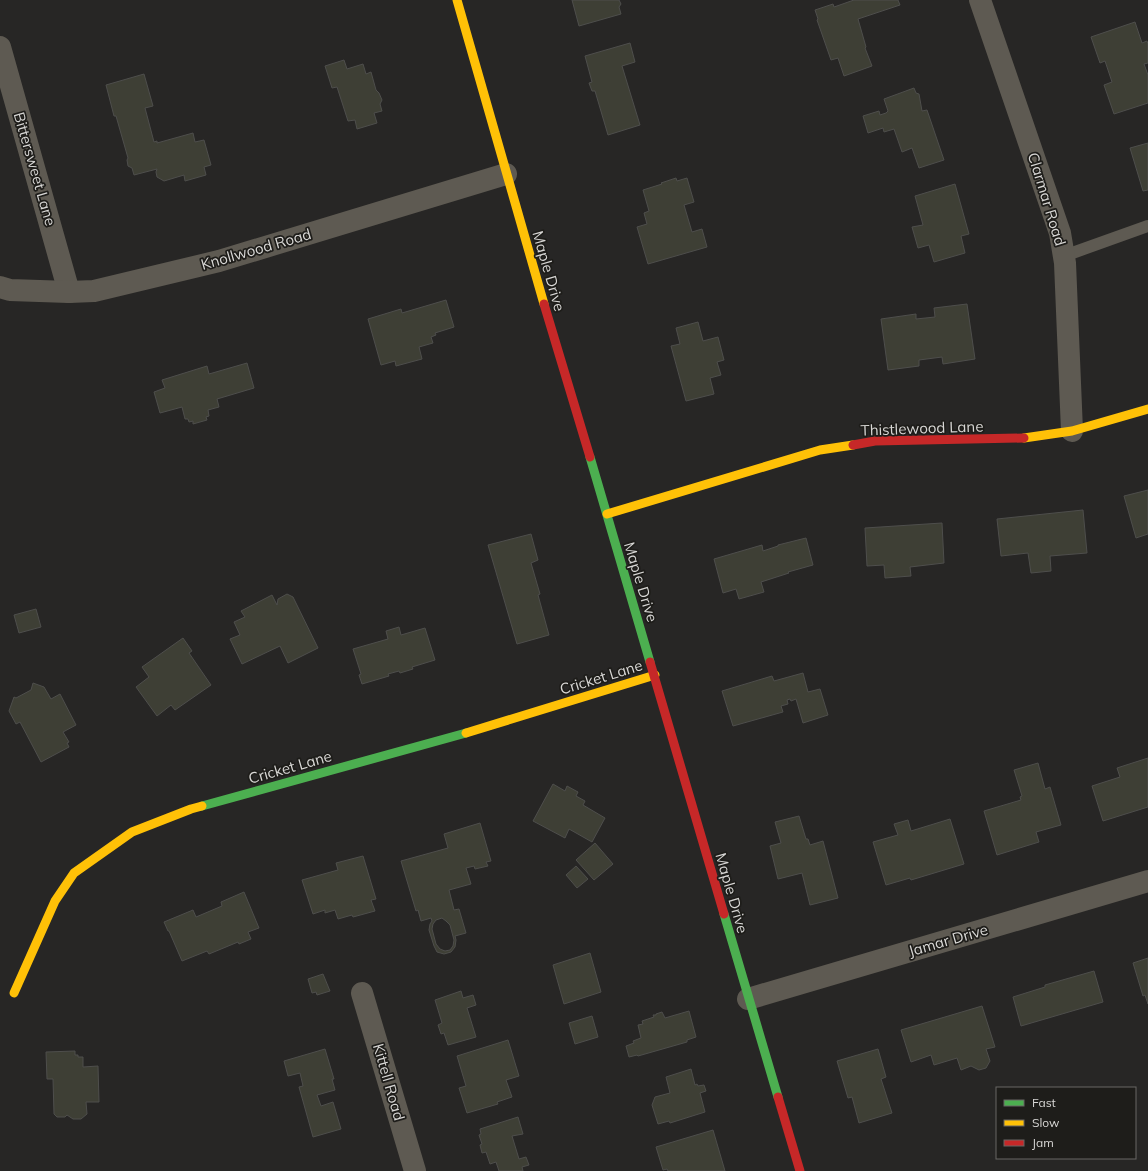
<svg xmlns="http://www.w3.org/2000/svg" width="1148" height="1171" font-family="Mulish,sans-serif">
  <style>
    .building { fill: #3e3f35; stroke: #4e4e4c; fill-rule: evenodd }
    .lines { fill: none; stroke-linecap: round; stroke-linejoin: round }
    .lane { stroke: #5e5a52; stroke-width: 12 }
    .street { stroke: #5e5a52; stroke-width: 22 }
    .fast { stroke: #4caf50; stroke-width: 9 }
    .slow { stroke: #ffc107; stroke-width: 9 }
    .jam { stroke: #c62828; stroke-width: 9 }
    .labels { text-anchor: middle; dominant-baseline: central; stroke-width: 3.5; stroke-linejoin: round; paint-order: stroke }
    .street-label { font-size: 15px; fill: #d8d7d5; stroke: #1e1d1a }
  </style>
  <rect width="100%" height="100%" fill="#272625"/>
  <g class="building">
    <path d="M572 0H619L621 4 619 7 621 14 579 26Z"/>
    <path d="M854 0H898L900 5 858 19 866 47 865 48 872 66 844 76 838 58 831 60 817 20 818 19 815 10 833 4 834 7Z"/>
    <path d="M1135 22 1142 43 1147 41 1148 44V63L1144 64 1148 75V103L1114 114 1104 85 1112 82 1105 61 1100 63 1091 37Z"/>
    <path d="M630 43 635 62 622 66 640 125 608 135 595 91H592L589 83 592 82 585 56Z"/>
    <path d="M344 60 347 69 363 64 366 74 371 72 376 90 379 93 382 100 380 104 382 111 374 113 377 123 357 129 355 120 348 121 337 87 332 88 325 66Z"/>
    <path d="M144 74 153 106 145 108 154 142 157 141V143L193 133 195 142 204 140 211 165 204 167 206 175 185 181 184 175 164 181 157 177 156 172 157 169 134 175 132 168 128 166 127 160 128 158 116 116H114L106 85Z"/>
    <path d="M914 88 916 93 919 94 922 111 927 110 944 160 919 168 912 148 902 152 894 129 884 132 883 128 868 133 863 116 879 111 880 115 886 113 888 111 884 99Z"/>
    <path d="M1148 143V190L1143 191 1130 148Z"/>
    <path d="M676 178 677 181 687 178 694 202 684 205 692 232 702 229 707 247 648 264 637 227 647 224 644 213 649 211 643 190 662 184 661 183Z"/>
    <path d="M955 184 969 234 961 236 965 253 934 262 929 245 918 248 912 227 923 225 915 196Z"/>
    <path d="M446 300 454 327 435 333 436 335 431 337 433 343 419 347 422 359 396 366 395 361 381 365 368 319 401 309 402 313Z"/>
    <path d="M967 304 975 359 943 364 942 357 919 360V366L888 370 881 319 916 314V319L935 317 934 308Z"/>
    <path d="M698 322 703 341 718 337 724 360 717 362 721 375 710 378 714 394 686 401 671 346 680 344 676 328Z"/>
    <path d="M247 363 254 388 217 399 219 407 208 410 209 416 206 417 207 420 193 424V421L189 422 188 419H185L182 407 160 413 154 392 165 388 162 380 207 366 209 374Z"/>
    <path d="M1148 490V534L1136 538 1124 496Z"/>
    <path d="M1083 510 1087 553 1050 556 1051 571 1031 573 1028 553 1001 556 997 519Z"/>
    <path d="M942 523 944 563 910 567 911 576 885 578 884 565 867 566 865 528Z"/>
    <path d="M531 534 538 560 531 563 540 594 538 595 549 635 517 644 488 545Z"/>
    <path d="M806 538 813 565 788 572 789 573 761 582 764 592 739 599 736 589 723 593 714 559 762 545 763 551 778 546V545Z"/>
    <path d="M287 594 293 597 318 648 288 663 280 646 242 664 230 639 240 635 234 622 245 617 241 611 272 595 277 605 278 599Z"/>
    <path d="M36 609 41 627 19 633 14 615Z"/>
    <path d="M399 627 401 635 425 628 435 660 412 667 413 669 400 673 399 671 388 674 389 676 362 684 359 675 361 674 353 649 388 639 386 631Z"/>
    <path d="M183 638 192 651 189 653 211 685 175 710 171 705 157 716 136 687 149 677 142 667Z"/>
    <path d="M803 673 808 692 820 689 828 715 803 723 796 699 791 701 790 699 787 700 788 704 781 706 783 712 733 726 722 691 772 676 774 681Z"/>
    <path d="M33 683 44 687 51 699 60 694 76 725 63 732 69 742 67 743 69 747 41 762 20 722 16 724 9 711 14 697 16 698 31 690Z"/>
    <path d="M1148 758V807L1103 821 1092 786 1120 777 1117 768Z"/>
    <path d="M1038 763 1045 789 1050 787 1061 825 1036 832 1039 842 997 855 984 811 1021 800 1020 797 1022 796 1014 770Z"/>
    <path d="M553 784 565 791 567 786 578 792 576 796 585 801 583 805 605 818 592 842 569 829 565 838 533 821Z"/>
    <path d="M799 816 806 839H808L810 845 823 841 838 898 810 905 802 873 778 879 770 846 781 843 775 822Z"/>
    <path d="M950 819 964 864 911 880 910 878 886 885 873 842 898 835 894 824 908 820 911 831Z"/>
    <path d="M480 823 491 861 486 862 488 866 475 869 474 866 466 868 471 884 449 890 454 910 459 909 466 933 455 936 456 940 455 947 451 952 444 954 437 952 434 946 429 930 430 924 432 921 431 918 421 921 418 910 416 911 401 861 448 848 444 834ZM442 918 446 921 450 925 454 940 453 946 450 950 445 951 440 949 436 944 432 929 433 924 436 920Z"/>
    <path d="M595 843 613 864 594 880 576 860Z"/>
    <path d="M363 856 376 899 371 900 375 911 353 917 352 915 338 919 335 910 325 913V910L313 914 302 880 338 870 336 863Z"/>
    <path d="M576 866 588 879 577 888 566 875Z"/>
    <path d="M244 892 259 928 248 932 251 939 239 944 238 942 209 954 207 951 182 961 169 931H168L164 922 193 910 196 917 222 906 221 902Z"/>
    <path d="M590 953 601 992 564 1004 553 965Z"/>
    <path d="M1148 958V1004L1145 995 1143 996 1133 963Z"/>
    <path d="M1094 971 1103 1002 1021 1026 1013 997 1045 987V985Z"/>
    <path d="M323 974 330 991 317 995 316 992 312 993 308 979Z"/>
    <path d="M461 991 463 998 473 995 476 1005 467 1008 476 1037 448 1045 444 1033 441 1034 438 1025 442 1023 435 1000Z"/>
    <path d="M982 1006 995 1047 986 1049 990 1061 986 1068 979 1070 971 1066 961 1070 957 1058 934 1065 931 1055 911 1062 901 1030Z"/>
    <path d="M689 1011 696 1037 687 1040V1042L638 1056 637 1055 629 1057 626 1046 634 1043 633 1041 641 1038 638 1025 643 1024 642 1021 654 1017 653 1015H656V1014L662 1012 665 1018Z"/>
    <path d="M592 1016 598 1037 575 1044 569 1023Z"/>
    <path d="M508 1040 519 1076 506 1080 512 1097 497 1102 498 1104 467 1113 459 1088 466 1086 457 1056Z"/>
    <path d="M325 1049 334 1079H332L335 1090 317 1095 321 1106 333 1102 341 1129 313 1137 299 1087 303 1086 300 1073 288 1076 284 1061Z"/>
    <path d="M878 1049 886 1077 881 1079 892 1113 859 1123 852 1097 848 1098 837 1061Z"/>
    <path d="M75 1051V1055H78V1057H83V1067L98 1066 99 1102H86L87 1114 81 1119H73L67 1115 65 1117H57L54 1114 53 1079H47L46 1052Z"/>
    <path d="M691 1069 695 1085 697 1084 698 1086 704 1085 706 1091 700 1093 705 1112 670 1123 669 1121 658 1124 652 1105 655 1097 670 1093 666 1077Z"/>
    <path d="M518 1117 523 1134 512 1136 519 1159 526 1157 529 1165 522 1167 523 1171H499L496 1162 490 1164 486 1152 482 1153 480 1145 482 1144 479 1135 481 1134 480 1129Z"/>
    <path d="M713 1130 725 1171H668L667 1169 663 1170 656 1147Z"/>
  </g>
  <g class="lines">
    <path class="lane" d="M1064 256 1148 226"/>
    <g class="street">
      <path d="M980 0 1060 233 1065 263 1072 431"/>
      <path d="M0 47 69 292"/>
      <path d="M0 287 10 290 69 292 94 291 219 261 506 174"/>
      <path d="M362 993 415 1171"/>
      <path d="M748 999 1148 881"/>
    </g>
    <g class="fast">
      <path d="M590 457 650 662"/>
      <path d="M202 806 466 733"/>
      <path d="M724 914 778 1097"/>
    </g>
    <g class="slow">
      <path d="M457 0 544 304"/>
      <path d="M1024 438 1072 431 1148 409"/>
      <path d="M607 514 820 450 853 445"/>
      <path d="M466 733 655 675"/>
      <path d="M14 993 55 901 74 873 132 832 191 809 202 806"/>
    </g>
    <g class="jam">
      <path d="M544 304 590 457"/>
      <path d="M853 445 875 441 1024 438"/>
      <path d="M650 662 724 914"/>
      <path d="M778 1097 800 1171"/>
    </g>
  </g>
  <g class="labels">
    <g class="street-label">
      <text transform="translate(35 169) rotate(74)">Bittersweet Lane</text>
      <text transform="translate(1047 199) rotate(73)">Clarmar Road</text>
      <text transform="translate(256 249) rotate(-16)">Knollwood Road</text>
      <text transform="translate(549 271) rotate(74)">Maple Drive</text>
      <text transform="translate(922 428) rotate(-2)">Thistlewood Lane</text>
      <text transform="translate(641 582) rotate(73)">Maple Drive</text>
      <text transform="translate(601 677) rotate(-17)">Cricket Lane</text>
      <text transform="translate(290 767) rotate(-16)">Cricket Lane</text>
      <text transform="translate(732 893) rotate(74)">Maple Drive</text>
      <text transform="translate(948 940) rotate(-16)">Jamar Drive</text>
      <text transform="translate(389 1082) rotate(74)">Kittell Road</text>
    </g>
  </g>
  <rect x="996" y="1087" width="140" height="72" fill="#1e1d1a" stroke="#686765"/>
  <rect x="1004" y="1100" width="20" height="6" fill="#4caf50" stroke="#686765"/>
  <text x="1032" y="1107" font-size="12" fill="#d8d7d5">Fast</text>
  <rect x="1004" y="1120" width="20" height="6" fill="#ffc107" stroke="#686765"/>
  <text x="1032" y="1127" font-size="12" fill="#d8d7d5">Slow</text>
  <rect x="1004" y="1140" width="20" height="6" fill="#c62828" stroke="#686765"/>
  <text x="1032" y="1147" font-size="12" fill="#d8d7d5">Jam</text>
</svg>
